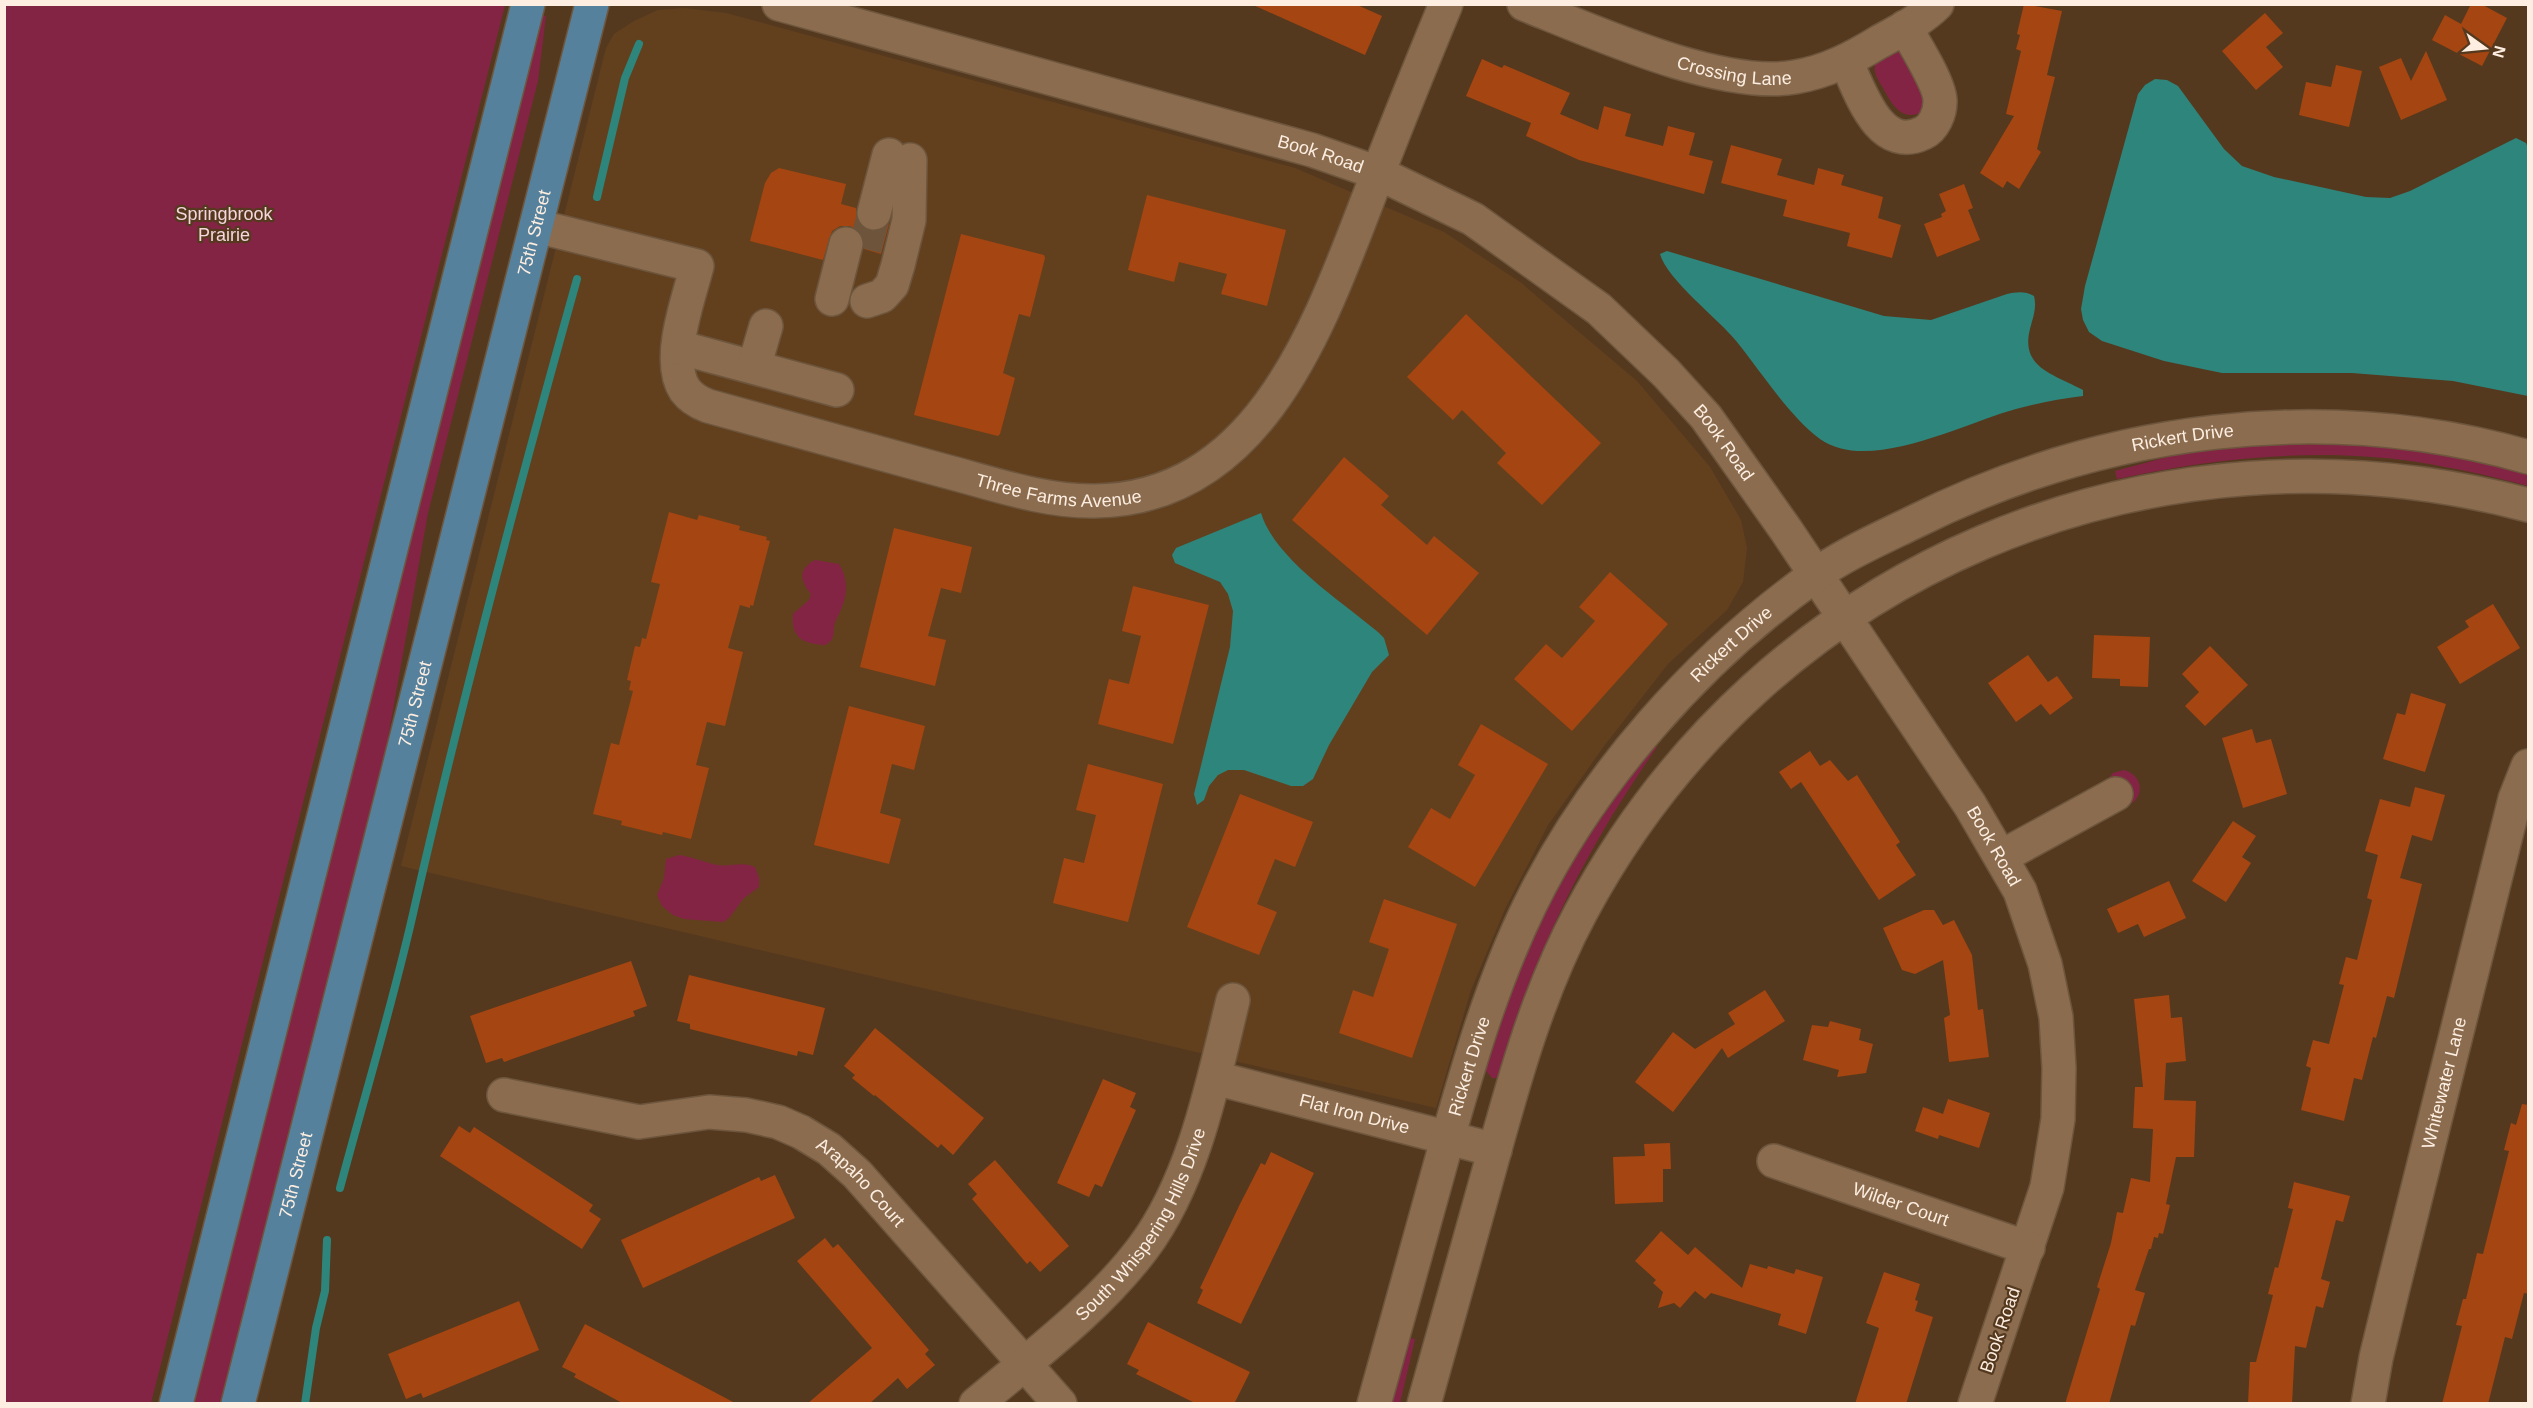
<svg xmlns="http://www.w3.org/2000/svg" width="2533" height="1408" font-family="Helvetica,sans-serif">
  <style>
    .built { fill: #62401e }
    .green { fill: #842445 }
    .water { fill: #2e857b }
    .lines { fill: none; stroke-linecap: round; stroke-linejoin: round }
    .stream { stroke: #2e857b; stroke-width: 8 }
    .building { fill: #a54511 }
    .minor-tunnel { stroke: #6e543b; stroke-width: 33; stroke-dasharray: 33 16; stroke-linecap: butt }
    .minor-casing { stroke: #6d563d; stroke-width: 36 }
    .major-casing { stroke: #6d563d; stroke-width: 36 }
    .minor { stroke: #8b6c4f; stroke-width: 33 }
    .major { stroke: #56819c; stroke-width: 33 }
    .labels { text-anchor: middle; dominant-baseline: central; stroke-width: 4.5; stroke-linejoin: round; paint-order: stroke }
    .street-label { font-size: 18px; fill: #fdeee1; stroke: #55391e }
    .park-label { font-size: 18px; fill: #f4d6dc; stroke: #55391e }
  </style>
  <rect width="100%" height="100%" fill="#55391e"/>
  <path class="built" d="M684 8 726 13 1295 168 1444 232 1520 282 1637 381 1710 467 1741 520 1747 548 1743 582 1727 610 1668 664 1604 746 1548 825 1505 909 1471 990 1436 1108 401 866 606 48 614 34 634 21 658 10Z"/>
  <g class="green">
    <path d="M4 5H505L151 1403H5Z"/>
    <path d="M540 15 546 16 538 81 428 513 383 766 224 1403 191 1404Z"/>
    <path d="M1894 50 1902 52 1927 92 1922 112C1901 122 1892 104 1883 88 1879 81 1873 73 1875 65 1876 62 1878 59 1879 56Z"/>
    <path d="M2375 440 2528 467V486C2492 476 2454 468 2417 462 2318 447 2214 458 2117 479L2115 471 2197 449 2246 441Z"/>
    <path d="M815 560 839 564C851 584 846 601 836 620 831 630 838 639 825 645 803 644 791 638 793 614L809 600 811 594C800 580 798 569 815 560Z"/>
    <path d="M1655 745 1657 747C1604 823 1559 903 1528 990 1518 1018 1511 1046 1503 1074L1498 1078H1492L1486 1071V1066C1518 946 1578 841 1655 745Z"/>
    <path d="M2124 770C2148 777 2143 806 2120 807L2105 783 2113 773Z"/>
    <path d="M679 855C693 857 704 862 717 865 731 867 742 861 755 867L759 878V887L744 898 729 918 723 922 684 919 673 915 662 906 657 895 664 878 666 859Z"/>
    <path d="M1409 1338 1415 1339 1400 1403 1391 1404Z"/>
  </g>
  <g class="water">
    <path d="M2155 79 2167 80 2178 86 2224 149 2242 166 2274 177 2366 197 2390 198 2410 191 2516 138 2526 143 2528 148V396L2453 381 2352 373H2222L2164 361 2102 341 2089 332 2083 320 2081 309 2085 286 2138 94 2145 85Z"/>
    <path d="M1667 251 1884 316 1931 320 2007 294C2017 292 2025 291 2034 296 2037 308 2033 317 2030 329 2020 368 2054 374 2083 390V396C2060 399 2037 403 2016 409 1964 423 1869 474 1820 439 1789 416 1762 373 1737 342 1719 319 1667 280 1660 254Z"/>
    <path d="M1261 513C1275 559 1341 601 1378 632L1384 638 1389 655 1372 672 1329 745 1313 779 1303 786H1291L1244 770H1228L1218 775 1209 786 1204 800 1197 805 1194 794 1230 647 1233 611 1228 594 1220 582 1175 563 1172 555 1176 548Z"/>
  </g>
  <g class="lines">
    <g class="stream">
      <path d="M597 197 625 78 639 44"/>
      <path d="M340 1188C365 1094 394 1000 415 905 463 695 519 486 577 279"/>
      <path d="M305 1404 316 1328 325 1291 327 1240"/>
    </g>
  </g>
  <g class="building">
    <path d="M1251 4H1355L1382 16 1365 55Z"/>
    <path d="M2024 4 2062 11 2047 75 2055 77 2037 149 2041 152 2019 189 2007 181 2003 188 1980 173 2014 116 2006 114 2021 51 2016 49 2020 35 2017 34Z"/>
    <path d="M2471 4H2481L2507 18 2482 66 2432 40 2445 15 2461 24Z"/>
    <path d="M2265 13 2283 33 2266 47 2283 67 2256 90 2222 51Z"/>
    <path d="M2426 51 2447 100 2401 120 2379 67 2401 58 2411 81Z"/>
    <path d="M1482 59 1502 68 1504 65 1570 93 1560 114 1598 130 1604 106 1631 114 1625 136 1663 146 1668 126 1695 133 1689 155 1713 161 1704 194 1579 160 1526 136 1531 123 1466 96Z"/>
    <path d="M2336 65 2362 71 2349 127 2299 115 2306 82 2331 87Z"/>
    <path d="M1731 145 1782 159 1777 175 1814 185 1818 168 1844 175 1841 185 1883 197 1878 218 1901 225 1892 258 1847 246 1850 233 1783 216 1787 200 1721 183Z"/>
    <path d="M779 168 846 184 841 204 856 208V219L861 227 869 231H878L889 224 881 254 864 249V240L859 231 850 226H840L832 231 823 260 750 241 765 183 771 173Z"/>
    <path d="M1964 184 1973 208 1968 210 1980 240 1937 257 1924 224 1942 217 1941 214 1946 211 1939 194Z"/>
    <path d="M1147 195 1286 230 1267 306 1221 294 1227 274 1179 262 1174 282 1128 270Z"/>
    <path d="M961 234 1044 255 1045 258 1030 317 1019 314 1003 373 1015 378 1000 434 998 436 914 415Z"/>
    <path d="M1466 314 1601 443 1542 505 1497 463 1506 453 1462 410 1453 420 1407 377Z"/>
    <path d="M1344 457 1389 496 1381 505 1427 545 1434 536 1479 573 1427 635 1292 520Z"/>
    <path d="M669 512 697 520 699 515 740 526 739 530 767 537 766 540 770 541 753 606 750 605V608L740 605 728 648 743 652 725 726 707 722 696 765 709 768 691 839 663 832 662 835 621 825 622 821 593 814 611 743 619 745 633 691 629 690 631 681 627 680 635 646 640 647 642 638 646 639 660 584 651 582Z"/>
    <path d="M894 528 972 547 961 593 941 588 928 636 946 640 935 686 860 667Z"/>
    <path d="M1610 572 1668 624 1572 731 1514 679 1546 644 1562 658 1595 621 1579 607Z"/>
    <path d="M1133 586 1209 605 1173 744 1098 724 1109 679 1129 684 1141 636 1122 631Z"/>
    <path d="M2493 604 2520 648 2460 684 2437 647 2469 627 2465 621Z"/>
    <path d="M2094 635 2150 637 2148 687 2120 686V679L2092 678Z"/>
    <path d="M2210 646 2248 685 2205 726 2185 706 2199 692 2182 674Z"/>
    <path d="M2028 655 2048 682 2057 676 2073 698 2050 715 2041 704 2016 722 1988 683Z"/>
    <path d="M2411 693 2446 704 2425 772 2383 759 2397 713 2405 715Z"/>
    <path d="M849 706 925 726 914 770 892 764 880 813 901 819 889 864 814 845Z"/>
    <path d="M1481 724 1548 764 1475 887 1408 847 1431 808 1450 819 1475 775 1458 765Z"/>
    <path d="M2252 729 2256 743 2271 739 2287 794 2243 808 2222 738Z"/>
    <path d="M1810 751 1820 766 1830 760 1848 781 1857 775 1900 842 1896 845 1916 875 1879 900 1801 782 1791 789 1779 772Z"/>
    <path d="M1088 764 1163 784 1128 922 1053 903 1064 858 1084 863 1096 815 1076 810Z"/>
    <path d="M2415 787 2445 795 2432 841 2412 835 2400 878 2422 884 2394 998 2387 996 2376 1038 2373 1037 2362 1080 2354 1078 2344 1121 2301 1110 2311 1068 2306 1066 2313 1040 2329 1044 2344 985 2339 984 2346 957 2357 960 2372 900 2367 898 2378 855 2365 851 2380 799 2410 807Z"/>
    <path d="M1240 794 1313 822 1295 867 1275 859 1257 904 1277 912 1259 955 1187 927Z"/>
    <path d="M2233 821 2256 836 2242 857 2251 863 2226 902 2192 881Z"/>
    <path d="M2169 881 2186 918 2144 937 2138 924 2118 933 2107 909Z"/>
    <path d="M1384 899 1457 924 1412 1058 1339 1033 1353 990 1373 997 1389 949 1369 942Z"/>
    <path d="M1924 910H1934L1943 925 1954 920 1972 955 1978 1010 1983 1009 1989 1057 1949 1062 1944 1018 1950 1015 1943 960 1915 974 1902 970 1883 928Z"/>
    <path d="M631 961 647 1006 633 1011 635 1016 504 1062 502 1058 486 1063 470 1016Z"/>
    <path d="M689 975 825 1008 813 1055 798 1051 797 1056 690 1029V1024L677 1021Z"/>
    <path d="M1765 990 1785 1021 1728 1058 1722 1048 1673 1112 1635 1082 1673 1032 1695 1049 1735 1024 1728 1013Z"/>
    <path d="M2169 995 2171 1018 2182 1017 2186 1061 2166 1063 2164 1100 2196 1101 2194 1157H2176L2166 1204 2170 1205 2163 1234 2159 1233 2158 1238 2154 1237 2151 1249H2149L2135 1290 2145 1293 2135 1326 2131 1325 2109 1404H2065L2100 1289 2097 1287 2111 1243 2117 1212 2123 1213 2131 1178 2150 1182 2153 1129 2133 1128 2135 1087H2143L2134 999Z"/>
    <path d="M1830 1021 1861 1029 1859 1040 1873 1044 1866 1073 1837 1077 1839 1070 1803 1060 1812 1025 1828 1027Z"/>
    <path d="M875 1028 984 1118 953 1155 941 1144 938 1148 875 1095 874 1096 852 1078 855 1075 844 1066Z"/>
    <path d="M1103 1079 1136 1093 1130 1107 1136 1110 1102 1187 1095 1184 1089 1197 1057 1183Z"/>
    <path d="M1948 1099 1990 1113 1979 1148 1939 1135 1938 1139 1915 1131 1923 1107 1943 1114Z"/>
    <path d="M2522 1104 2529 1105V1294L2524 1293 2512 1339 2505 1337 2488 1404H2442L2462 1326 2456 1325 2463 1299H2466L2477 1253 2483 1254 2509 1151 2504 1150 2511 1123 2516 1125Z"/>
    <path d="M459 1126 470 1133 474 1127 593 1205 589 1211 601 1219 582 1249 440 1156Z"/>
    <path d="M1670 1143 1671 1169H1663V1202L1615 1204 1613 1157 1645 1156 1644 1144Z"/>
    <path d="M1271 1152 1314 1173 1241 1324 1197 1303 1203 1290 1200 1288 1240 1204 1261 1163 1265 1165Z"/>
    <path d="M995 1160 1069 1246 1040 1272 1030 1261 1027 1264 972 1199 977 1194 968 1184Z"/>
    <path d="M775 1175 795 1218 643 1288 621 1240 759 1177 761 1181Z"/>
    <path d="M2294 1182 2350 1196 2343 1222 2336 1220 2321 1279 2330 1282 2323 1308 2316 1306 2306 1348 2295 1346 2292 1404H2248L2250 1362H2256L2273 1295 2268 1294 2275 1267 2278 1268 2293 1209 2288 1208Z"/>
    <path d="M1661 1231 1688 1255 1695 1247 1742 1288 1750 1264 1767 1269 1768 1266 1794 1274 1796 1269 1823 1277 1806 1334 1778 1325 1781 1314 1711 1293 1705 1299 1695 1291 1680 1308 1674 1303 1658 1308 1663 1292 1653 1283 1656 1280 1635 1261Z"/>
    <path d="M825 1238 833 1248 838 1244 929 1350 925 1354 935 1365 907 1389 898 1378 869 1404H807L872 1348 797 1261Z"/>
    <path d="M1884 1272 1920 1284 1915 1300 1918 1301 1915 1311 1933 1317 1906 1404H1855L1879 1328 1866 1323Z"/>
    <path d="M519 1301 539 1350 423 1398 421 1393 406 1399 388 1354Z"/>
    <path d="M1148 1322 1250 1372 1234 1404H1197L1136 1374 1139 1370 1127 1364Z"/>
    <path d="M585 1324 737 1404H624L574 1377 576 1374 562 1367Z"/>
  </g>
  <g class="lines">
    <path class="minor-tunnel" d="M865 249 874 213"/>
    <g class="minor-casing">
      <g id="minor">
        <path id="s1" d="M779 4 1312 150 1378 173 1473 219 1599 309 1666 373 1706 417 1786 530 1970 805 2020 891 2045 964 2056 1017 2059 1068 2058 1119 2047 1187 1975 1404"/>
        <path id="s2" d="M1524 4C1594 32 1721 90 1795 77 1826 72 1853 58 1879 42 1899 31 1921 20 1937 4"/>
        <path d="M1846 61C1860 91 1879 154 1923 133 1934 128 1940 113 1940 102 1941 85 1914 44 1905 27"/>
        <path d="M874 213 889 155"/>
        <path id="s3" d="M536 226 697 266C689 298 665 360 685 390 691 398 700 403 708 406 786 428 864 449 941 470 992 483 1043 502 1095 501 1261 499 1320 323 1370 194 1394 131 1420 67 1446 4"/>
        <path d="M832 299 846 244"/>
        <path d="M867 301 882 296 892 285 898 265 909 220 910 160"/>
        <path d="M678 347 837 390"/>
        <path d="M754 367 766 326"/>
        <path d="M2001 857 2116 794"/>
        <path id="s4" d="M1215 1078 1495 1150"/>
        <path id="s5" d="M504 1095 639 1122 709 1112 746 1115 778 1122 801 1132 829 1149 857 1174 1060 1404"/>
        <path id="s6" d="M1774 1161 2028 1248"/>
        <path id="s7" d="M976 1404C1033 1356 1098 1308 1143 1248 1194 1180 1213 1082 1233 1000"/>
        <path id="s8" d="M1374 1404C1397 1321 1420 1238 1443 1155 1467 1070 1491 985 1530 905 1592 778 1699 658 1814 576 1843 555 1879 539 1912 523 2103 427 2322 399 2528 457"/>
        <path d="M1424 1404C1446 1325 1468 1246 1490 1167 1514 1080 1538 992 1581 912 1765 568 2152 406 2528 505"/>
        <path id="s9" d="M2368 1404 2376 1358 2393 1288 2515 799 2528 766"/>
      </g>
    </g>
    <g class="major-casing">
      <g id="major">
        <path d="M176 1404 528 4"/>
        <path id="s10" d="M238 1404 592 4"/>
      </g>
    </g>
    <use href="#minor" class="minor"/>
    <use href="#major" class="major"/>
  </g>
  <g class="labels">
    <g class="street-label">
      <text stroke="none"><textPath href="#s2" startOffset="222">Crossing Lane</textPath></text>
      <text stroke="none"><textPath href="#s1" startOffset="562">Book Road</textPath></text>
      <text stroke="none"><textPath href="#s10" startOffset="1208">75th Street</textPath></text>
      <text stroke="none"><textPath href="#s8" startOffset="1359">Rickert Drive</textPath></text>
      <text stroke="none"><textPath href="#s1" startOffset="1066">Book Road</textPath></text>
      <text stroke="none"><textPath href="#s3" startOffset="684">Three Farms Avenue</textPath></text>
      <text stroke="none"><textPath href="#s8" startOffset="855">Rickert Drive</textPath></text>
      <text stroke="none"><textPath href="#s10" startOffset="722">75th Street</textPath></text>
      <text stroke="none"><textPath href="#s1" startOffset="1552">Book Road</textPath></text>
      <text stroke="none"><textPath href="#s8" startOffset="351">Rickert Drive</textPath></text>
      <text stroke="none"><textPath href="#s9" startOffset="330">Whitewater Lane</textPath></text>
      <text stroke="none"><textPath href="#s4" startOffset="144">Flat Iron Drive</textPath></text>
      <text stroke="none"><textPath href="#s10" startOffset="236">75th Street</textPath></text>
      <text stroke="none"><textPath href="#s5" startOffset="382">Arapaho Court</textPath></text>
      <text stroke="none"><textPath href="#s6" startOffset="134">Wilder Court</textPath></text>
      <text stroke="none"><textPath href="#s7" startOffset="248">South Whispering Hills Drive</textPath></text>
      <text transform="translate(2000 1330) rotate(-71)">Book Road</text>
    </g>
    <g class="park-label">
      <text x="224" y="214">Springbrook<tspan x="224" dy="21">Prairie</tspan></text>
    </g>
  </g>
  <rect width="2533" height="1408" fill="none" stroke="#fdeee1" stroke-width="12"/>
  <g transform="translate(2485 48) rotate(105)" stroke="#55391e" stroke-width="4.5" paint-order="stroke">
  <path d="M0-4.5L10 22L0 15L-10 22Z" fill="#fdeee1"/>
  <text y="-9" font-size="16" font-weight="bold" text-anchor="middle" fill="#fdeee1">N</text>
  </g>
</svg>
